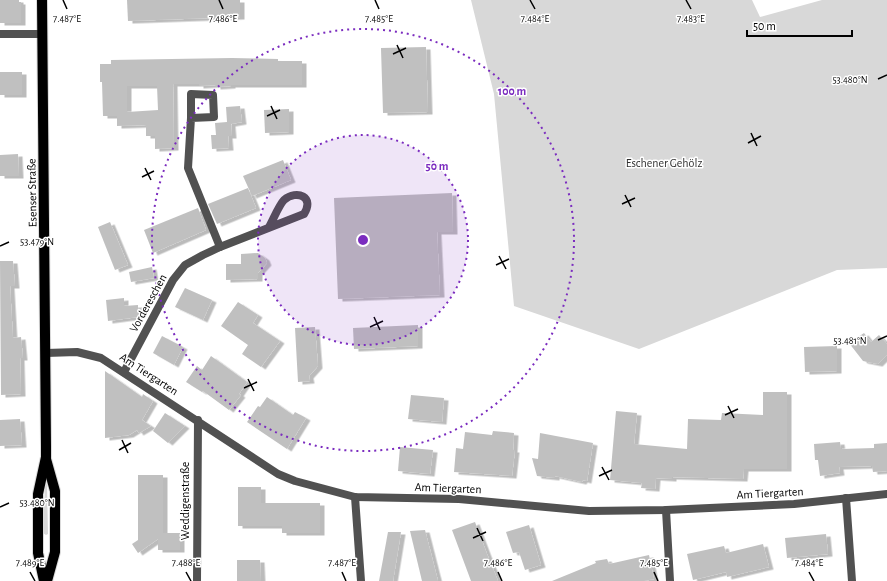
<svg xmlns="http://www.w3.org/2000/svg" width="887" height="581" font-family="'Alegreya Sans',sans-serif">
  <style>
    .green { fill: #d8d8d8 }
    .building { fill: #c0c0c0; fill-rule: evenodd; filter: url(#shadow) }
    .lines { fill: none; stroke-linecap: round; stroke-linejoin: round }
    .primary-casing { stroke: #dbdbdb; stroke-width: 12 }
    .street { stroke: #515151; stroke-width: 8 }
    .primary { stroke: #000; stroke-width: 10 }
    .ticks { fill: none; stroke: #000; stroke-width: 1.5 }
    .ring { fill: none; stroke: #7b2cbf; stroke-width: 2; stroke-dasharray: 2 4 }
    .labels { text-anchor: middle; dominant-baseline: central; stroke-width: 3; stroke-linejoin: round; paint-order: stroke }
    .park-label { font-size: 12px; fill: #2f2f2f; stroke: #fff }
    .street-label { font-size: 12px; fill: #000; stroke: #fff }
    .ticks-label { font-size: 10px; text-anchor: middle; fill: #000; stroke: #fff; stroke-width: 3; stroke-linejoin: round; paint-order: stroke }
    .centre { fill: #7b2cbf; stroke: #fff; stroke-width: 2 }
    .ring-label { font-size: 12px; text-anchor: middle; font-weight: bold; fill: #7b2cbf; stroke: #fff; stroke-width: 3; stroke-linejoin: round; paint-order: stroke }
  </style>
  <defs>
    <filter id="shadow"><feDropShadow dx="4.5" dy="2.5" stdDeviation="0" flood-color="#0004"/></filter>
  </defs>
  <rect width="100%" height="100%" fill="#fff"/>
  <g class="green">
    <path d="M471 0H752L760 17 822 0H887V268L837 270 639 349 514 306 494 94Z"/>
    <path d="M47 484 48 534 46 535 43 533 45 485Z"/>
  </g>
  <g class="building">
    <path d="M0 0H19V2H21V23H0Z"/>
    <path d="M127 0H240V17L128 21Z"/>
    <path d="M426 47 428 112 383 113 381 48Z"/>
    <path d="M232 58 278 59V61H302V85H231V86L216 87V85L199 86V84H173L174 148 155 149V136H146V125L117 126V116H103L102 82H100V64H111V60ZM127 86H157L158 110 127 112Z"/>
    <rect x="0" y="72" width="22" height="23"/>
    <path d="M240 106 242 122 231 124 232 136H228L229 148 212 149 211 135H216L215 123 227 122 226 107Z"/>
    <path d="M289 109V132L265 133 264 110Z"/>
    <path d="M18 154 19 176H0V155Z"/>
    <path d="M283 160 291 180 252 196 243 176Z"/>
    <path d="M248 188 256 208 217 224 208 204Z"/>
    <path d="M452 193 453 232H437L440 295 338 299 334 198Z"/>
    <path d="M198 208 206 230 153 253 144 230Z"/>
    <path d="M110 222 128 265 115 270 98 227Z"/>
    <path d="M258 253 265 258 267 263 258 273V279L226 280V264H241V254Z"/>
    <path d="M0 261H13L15 286H10L13 338 21 337 23 358H20L21 394 1 395Z"/>
    <path d="M152 267 154 278 131 282 129 272Z"/>
    <path d="M185 288 212 300 203 320 175 307Z"/>
    <path d="M124 298V306L138 305V317L108 321 106 300Z"/>
    <path d="M238 302 258 315 253 323 280 341 261 367 242 354 248 345 221 326Z"/>
    <path d="M418 325V346L354 349 353 328Z"/>
    <path d="M315 327 318 366 309 376 310 381 298 382 295 328Z"/>
    <path d="M864 333 871 342 879 335 887 344V355L878 364 863 361 849 343Z"/>
    <path d="M162 336 183 347 174 365 153 353Z"/>
    <path d="M837 346V371L805 372 804 347Z"/>
    <path d="M211 356 247 382 239 394 241 395 229 410 203 391 202 392 186 382 197 366 202 370Z"/>
    <path d="M105 371 142 397 143 394 153 401 142 420 151 426 139 433 137 430 129 435 105 438Z"/>
    <path d="M763 392H787V469H744L743 479 672 477V479L656 478 655 489 641 488 642 483 610 480 616 411 637 413 634 444 687 449 688 419 721 420 722 413 763 415Z"/>
    <path d="M411 395 444 398 442 422 408 419Z"/>
    <path d="M267 397 293 415 295 412 306 418 287 449 247 422 258 406 260 407Z"/>
    <path d="M165 413 185 426 168 443 153 431Z"/>
    <path d="M20 419 22 445 0 446V420Z"/>
    <path d="M493 431 514 433 513 450H515L512 476 454 472 456 448 463 449 465 432 492 435Z"/>
    <path d="M540 433 593 443 587 481 583 480 582 482 555 476V478L537 476 532 458 538 459Z"/>
    <path d="M840 442 841 449 874 448V444L887 443V471L873 472 872 466 839 467 840 473 820 476 818 460H815L814 444Z"/>
    <path d="M400 447 433 450 430 474 398 471Z"/>
    <path d="M138 475H163V533H180V550H158V539L138 553 132 544 138 540Z"/>
    <path d="M238 487H261V503H320V533H282V526H238Z"/>
    <path d="M475 522 487 554 498 581H471L452 530Z"/>
    <path d="M529 525 541 565 525 570 519 552 513 553 506 532Z"/>
    <path d="M425 530 438 581H422L410 531Z"/>
    <path d="M388 532H401L393 581H379Z"/>
    <path d="M826 534 828 554 787 558 785 538Z"/>
    <path d="M763 544 769 567 727 577 726 572 693 580 687 554 724 546 726 553Z"/>
    <path d="M649 555 654 579 644 581H552L596 563 595 561 607 559 609 564Z"/>
    <path d="M237 560H260L261 581H237Z"/>
  </g>
  <g class="lines">
    <g class="primary-casing">
      <g id="primary">
        <path d="M42 0 46 446V457L38 494V553L44 581"/>
        <path d="M46 459 55 491V552L47 581"/>
      </g>
    </g>
    <g class="street">
      <path d="M0 34H43"/>
      <path d="M191 118 214 117 213 95 191 94V118L188 168 220 247"/>
      <path d="M46 353 77 352 101 358 278 474 295 481 355 497 459 499 589 511 666 510 794 504 887 494"/>
      <path d="M124 372 173 280 185 265 203 255 220 247 304 214C315 197 297 189 284 200 279 205 273 220 269 227"/>
      <path d="M355 497 361 581"/>
      <path d="M846 498 852 581"/>
      <path d="M666 510 670 581"/>
      <path d="M197 581 198 420"/>
    </g>
    <use href="#primary" class="primary"/>
  </g>
  <path class="ticks" d="M63 0 67 9M219 0 223 9M375 0 379 9M530 0 535 9M686 0 691 9M397 45 403 58M393 54 406 48M878 79 887 75M271 106 277 119M267 116 280 110M751 133 757 146M748 143 761 136M145 168 151 180M142 177 154 171M625 195 631 207M622 204 635 198M0 246 9 242M499 256 506 269M496 265 509 259M374 317 380 330M370 327 383 321M878 340 887 336M248 379 254 391M244 388 257 382M728 406 734 418M725 415 738 409M122 440 128 453M119 450 131 443M602 467 609 480M599 476 612 470M0 507 9 503M477 528 483 541M473 538 486 532M30 572 35 581M186 572 191 581M342 572 346 581M498 572 502 581M654 572 658 581M809 572 814 581"/>
  <circle cx="363" cy="240" r="105" fill="#7b2cbf" fill-opacity=".12"/>
  <g class="ring">
    <circle cx="363" cy="240" r="105"/>
    <circle cx="363" cy="240" r="211"/>
  </g>
  <g class="labels">
    <g class="park-label">
      <text x="664" y="163">Eschener Gehölz</text>
    </g>
    <g class="street-label">
      <text transform="translate(32 193) rotate(-91)">Esenser Straße</text>
      <text transform="translate(148 303) rotate(-61)">Vordereschen</text>
      <text transform="translate(149 374) rotate(33)">Am Tiergarten</text>
      <text transform="translate(448 488) rotate(2)">Am Tiergarten</text>
      <text transform="translate(770 493) rotate(-3)">Am Tiergarten</text>
      <text transform="translate(185 501) rotate(-90)">Weddigenstraße</text>
    </g>
  </g>
  <g class="ticks-label">
    <text x="67" y="22">7.487°E</text>
    <text x="223" y="22">7.486°E</text>
    <text x="379" y="22">7.485°E</text>
    <text x="535" y="22">7.484°E</text>
    <text x="691" y="22">7.483°E</text>
    <text x="850" y="83">53.480°N</text>
    <text x="37" y="245">53.479°N</text>
    <text x="850" y="344">53.481°N</text>
    <text x="37" y="506">53.480°N</text>
    <text x="30" y="566">7.489°E</text>
    <text x="186" y="566">7.488°E</text>
    <text x="342" y="566">7.487°E</text>
    <text x="498" y="566">7.486°E</text>
    <text x="654" y="566">7.485°E</text>
    <text x="809" y="566">7.484°E</text>
  </g>
  <circle cx="363" cy="240" r="6" class="centre"/>
  <g class="ring-label">
    <text x="512" y="95">100 m</text>
    <text x="437" y="170">50 m</text>
  </g>
  <path d="M747 30v6h105v-6" fill="none" stroke="#000000" stroke-width="2"/>
  <text x="753" y="30" font-size="12" fill="#000000" stroke="#ffffff" stroke-width="3" paint-order="stroke">50 m</text>
</svg>
